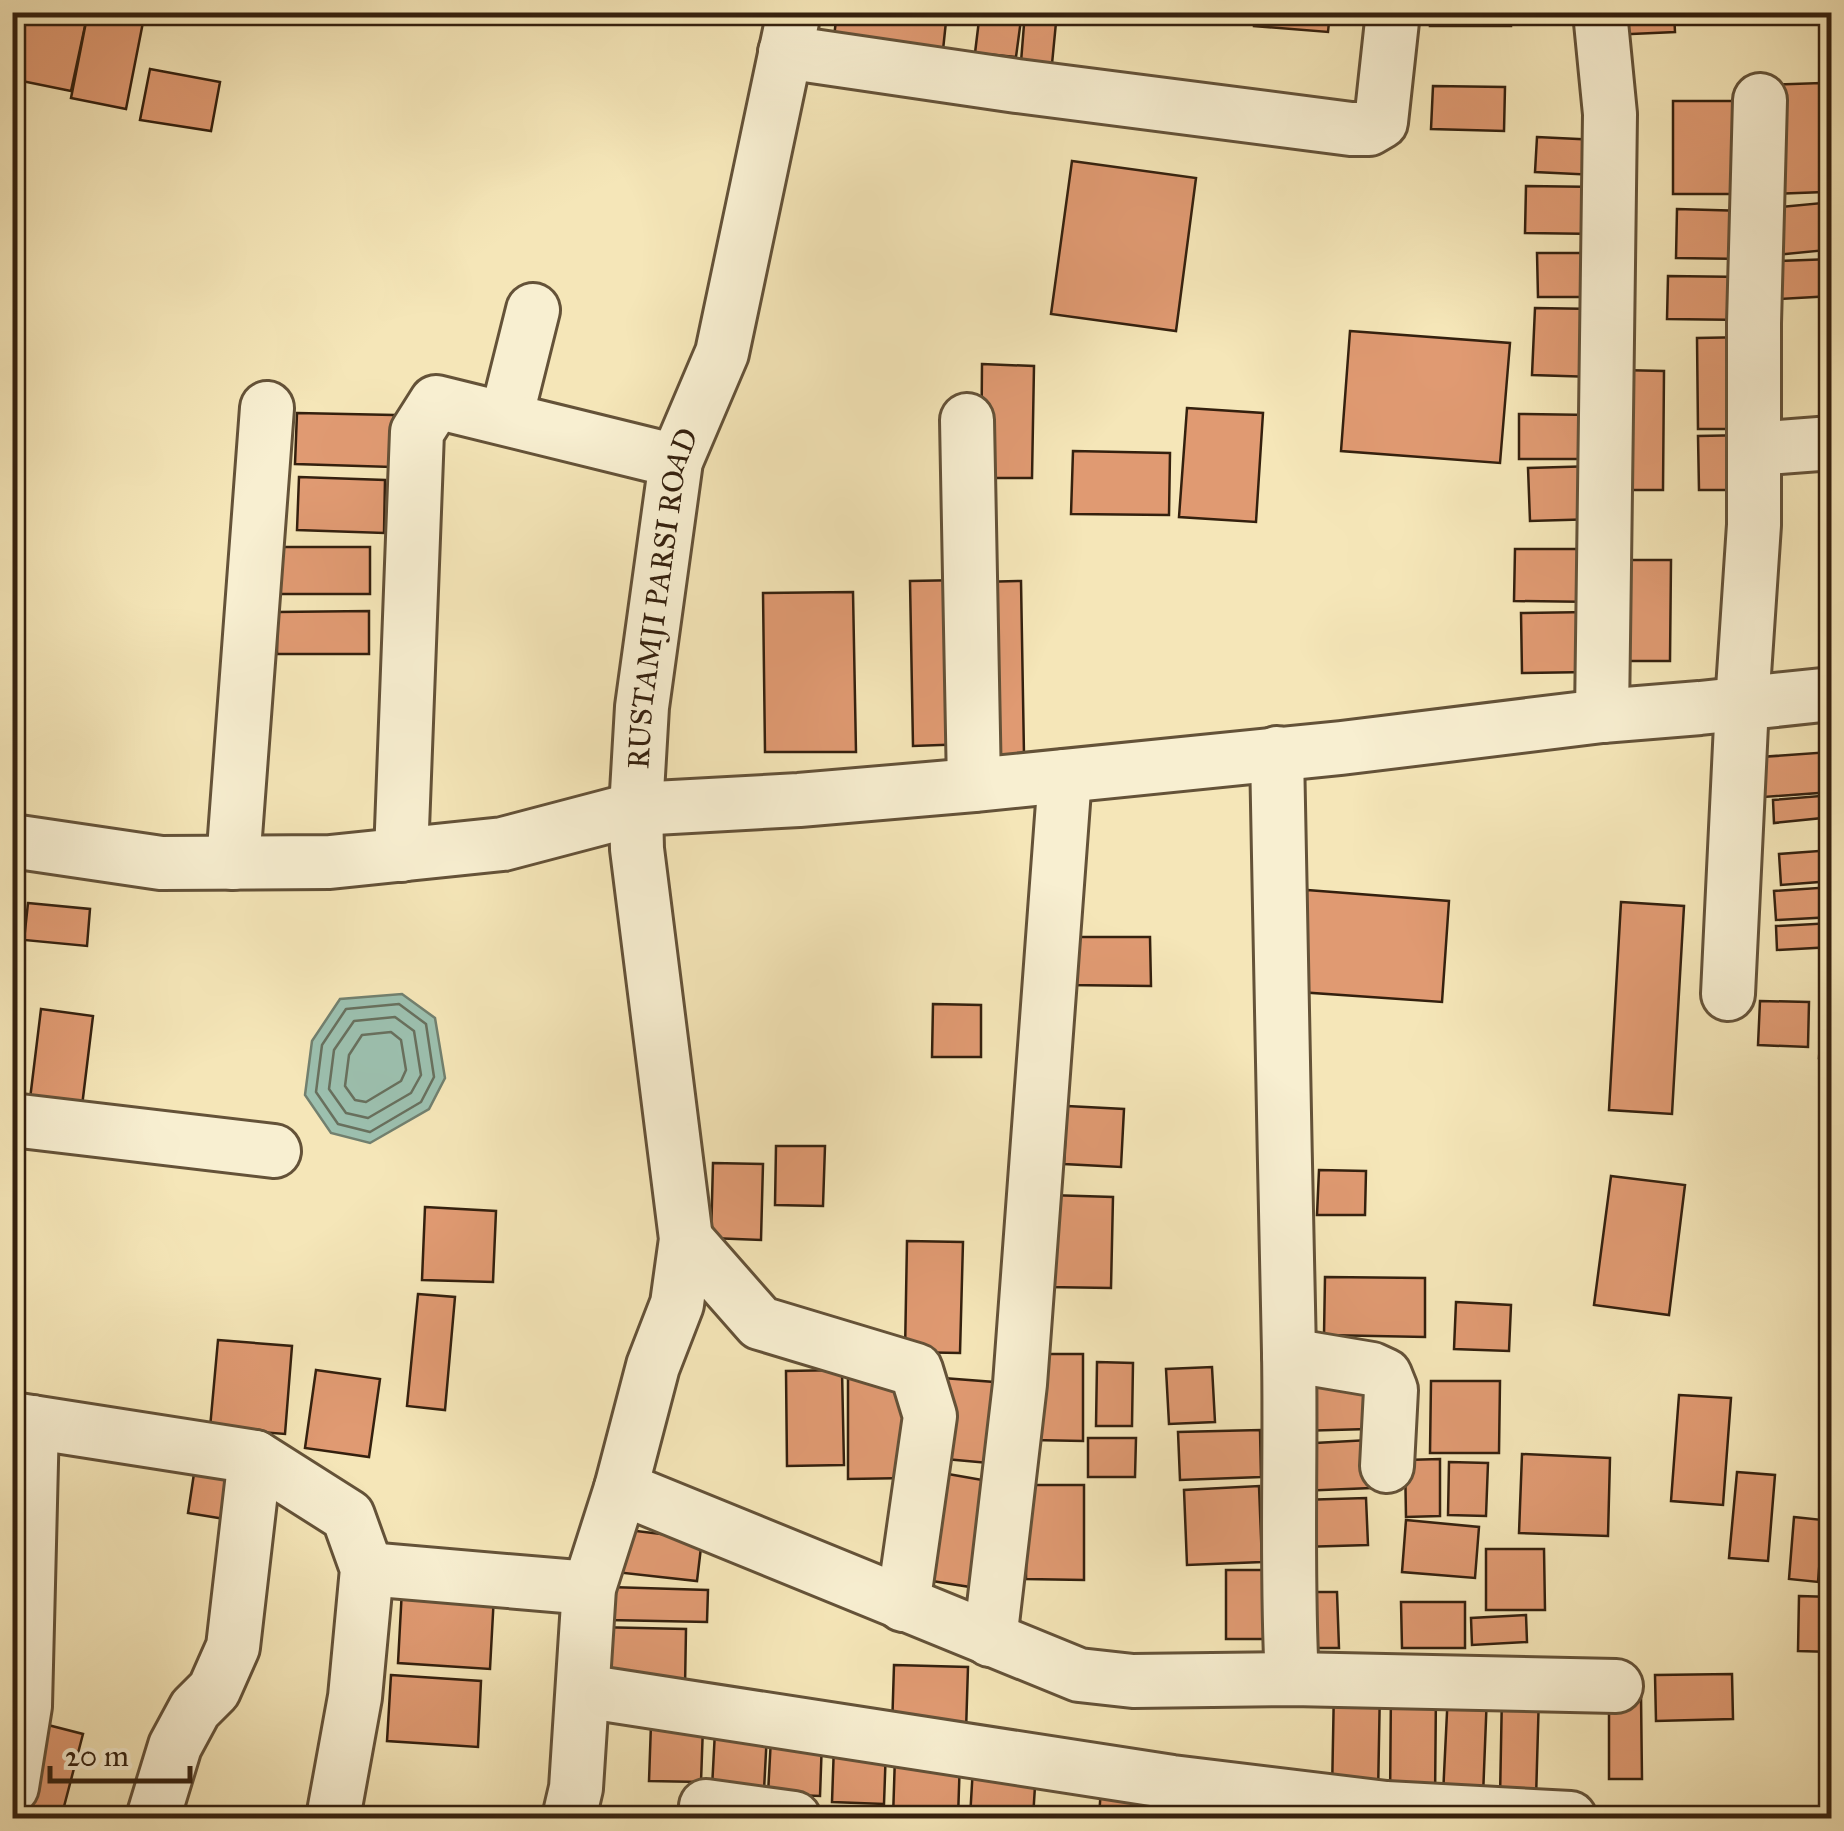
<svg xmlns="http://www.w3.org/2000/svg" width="1844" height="1831" font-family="'IM FELL Great Primer',serif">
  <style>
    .water { fill: #9cc0af; stroke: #72806f; stroke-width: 2.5 }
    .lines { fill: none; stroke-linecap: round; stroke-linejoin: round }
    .shore { stroke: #68705e; stroke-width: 2.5 }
    .building { fill: #e09a72; stroke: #34200e; stroke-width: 2.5 }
    .minor-casing { stroke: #645238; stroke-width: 58 }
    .minor { stroke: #f8efd1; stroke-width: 52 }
    .labels { text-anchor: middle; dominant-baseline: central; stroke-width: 9; stroke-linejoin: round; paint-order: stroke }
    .street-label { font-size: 30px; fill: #34200e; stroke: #f8efd1 }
  </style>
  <rect width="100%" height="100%" fill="#f5e6b8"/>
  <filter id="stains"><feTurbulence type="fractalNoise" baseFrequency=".002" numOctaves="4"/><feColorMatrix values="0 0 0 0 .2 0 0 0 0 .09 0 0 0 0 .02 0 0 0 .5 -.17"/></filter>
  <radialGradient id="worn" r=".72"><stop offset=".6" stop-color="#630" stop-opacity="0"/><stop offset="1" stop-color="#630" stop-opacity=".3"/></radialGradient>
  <path class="water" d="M402 994 435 1018 445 1078 429 1109 370 1143 331 1133 305 1095 312 1041 340 999Z"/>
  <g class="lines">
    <g class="shore">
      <path d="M399 1004 426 1024 434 1077 421 1102 370 1132 338 1124 316 1092 322 1045 346 1009Z"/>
      <path d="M395 1017 414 1031 421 1075 411 1093 368 1118 346 1113 329 1089 334 1050 354 1021Z"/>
      <path d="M391 1032 401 1040 406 1070 401 1081 366 1102 355 1100 345 1086 349 1055 362 1035Z"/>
    </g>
  </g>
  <g class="building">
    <path d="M22 12H88L71 91 12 79V58Z"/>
    <path d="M88 12H145L126 109 71 98Z"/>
    <path d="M837 12H947L943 50 834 37Z"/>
    <path d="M980 12H1022L1016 57 975 53Z"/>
    <path d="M1025 12H1057L1052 64 1021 62Z"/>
    <path d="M1255 12H1330L1328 32 1254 26Z"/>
    <path d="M1431 12H1511V26H1430Z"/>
    <path d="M1609 12H1674L1675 32 1610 35Z"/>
    <path d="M150 69 220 82 211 131 140 120Z"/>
    <path d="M1821 83 1824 192 1768 194 1764 85Z"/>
    <path d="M1433 86 1505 87 1504 131 1431 129Z"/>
    <path d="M1673 101H1757L1756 194H1673Z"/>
    <path d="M1537 137 1598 140 1596 175 1535 172Z"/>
    <path d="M1072 161 1196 178 1176 331 1051 314Z"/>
    <path d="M1526 186 1601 187 1600 234 1525 233Z"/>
    <path d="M1822 203 1827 250 1775 255 1770 208Z"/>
    <path d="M1677 209 1746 211 1745 259 1676 258Z"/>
    <path d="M1537 253H1604V297H1538Z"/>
    <path d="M1832 259V296L1780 299 1779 261Z"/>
    <path d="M1668 276 1746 277V320L1667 319Z"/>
    <path d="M1535 308 1596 309 1594 377 1532 375Z"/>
    <path d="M1350 331 1510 343 1500 463 1341 451Z"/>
    <path d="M1750 337 1751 429H1698L1697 338Z"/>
    <path d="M982 364 1034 366 1032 478H981Z"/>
    <path d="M1620 370 1664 371 1663 490H1619Z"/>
    <path d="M1187 408 1263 413 1256 522 1179 517Z"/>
    <path d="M297 413 394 415 392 467 295 464Z"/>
    <path d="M1519 414 1593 415 1592 459H1519Z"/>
    <path d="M1749 435 1750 490H1699L1698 436Z"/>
    <path d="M1073 451 1170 453 1169 515 1071 514Z"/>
    <path d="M1597 466 1598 519 1530 521 1528 468Z"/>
    <path d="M299 477 385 480 384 533 297 530Z"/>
    <rect x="279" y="547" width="91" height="47"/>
    <path d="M1515 549H1595L1596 602 1514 601Z"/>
    <path d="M1614 560H1671L1670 661H1614Z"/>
    <path d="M964 580 968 744 913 746 910 581Z"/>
    <path d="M1021 581 1024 755 982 756 979 582Z"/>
    <path d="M853 592 856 752H765L763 593Z"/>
    <path d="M369 611V654H277V612Z"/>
    <path d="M1589 612 1590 672 1522 673 1521 613Z"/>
    <path d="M1830 752 1832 792 1764 797 1761 757Z"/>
    <path d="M1832 795V817L1774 823 1773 800Z"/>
    <path d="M1832 850V881L1781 885 1779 854Z"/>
    <path d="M1832 887V917L1776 920 1774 891Z"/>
    <path d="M1307 890 1449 901 1442 1002 1299 992Z"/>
    <path d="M1621 902 1684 906 1672 1114 1609 1110Z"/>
    <path d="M28 903 90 909 87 946 24 940Z"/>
    <path d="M1832 923V947L1777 950 1776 926Z"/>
    <path d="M1067 937H1150L1151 986 1066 985Z"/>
    <path d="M1823 996H1832V1059L1819 1058Z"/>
    <path d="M12 999 23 1001 12 1065Z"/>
    <path d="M1760 1001 1809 1002 1808 1047 1758 1045Z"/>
    <path d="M933 1004 981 1005V1057H932Z"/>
    <path d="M41 1009 93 1016 82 1106 30 1099Z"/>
    <path d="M1067 1106 1124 1109 1121 1167 1064 1164Z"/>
    <path d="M776 1146H825L823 1206 775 1205Z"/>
    <path d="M713 1163 763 1164 761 1240 711 1238Z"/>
    <path d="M1319 1170 1366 1171 1365 1215H1317Z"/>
    <path d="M1611 1176 1685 1185 1669 1315 1594 1305Z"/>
    <path d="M1048 1195 1113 1197 1111 1288 1046 1287Z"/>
    <path d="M425 1207 496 1211 493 1282 422 1280Z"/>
    <path d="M907 1241 963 1242 960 1353 905 1352Z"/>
    <path d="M1325 1277 1425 1278V1337L1324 1335Z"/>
    <path d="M418 1294 455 1297 445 1410 407 1406Z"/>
    <path d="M1456 1302 1511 1305 1509 1351 1454 1349Z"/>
    <path d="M218 1340 292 1346 285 1434 210 1428Z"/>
    <path d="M1033 1354H1083V1441L1032 1440Z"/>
    <path d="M1097 1362 1133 1363 1132 1426H1096Z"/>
    <path d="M1212 1367 1215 1422 1169 1424 1166 1369Z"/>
    <path d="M316 1370 380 1379 369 1457 305 1448Z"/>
    <path d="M842 1370 844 1465 787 1466 786 1371Z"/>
    <path d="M848 1377H908L909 1478 848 1479Z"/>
    <path d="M943 1378 1007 1383 999 1464 935 1458Z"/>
    <path d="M1431 1381H1500L1499 1453H1430Z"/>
    <path d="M1366 1384 1367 1429 1298 1431 1296 1386Z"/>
    <path d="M1679 1395 1731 1398 1723 1505 1671 1501Z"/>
    <path d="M1260 1430 1261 1477 1180 1480 1178 1432Z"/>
    <path d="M1088 1438H1136L1135 1477H1088Z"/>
    <path d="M1369 1440 1371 1488 1299 1491 1297 1444Z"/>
    <path d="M1522 1454 1610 1458 1608 1536 1519 1533Z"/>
    <path d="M1440 1459V1516L1406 1517 1405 1460Z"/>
    <path d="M1449 1462 1488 1463 1486 1516 1448 1515Z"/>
    <path d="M195 1467 251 1475 243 1522 188 1513Z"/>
    <path d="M931 1471 988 1481 970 1587 913 1578Z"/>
    <path d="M1737 1472 1775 1475 1768 1561 1729 1558Z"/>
    <path d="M1026 1485H1084V1580L1026 1579Z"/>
    <path d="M1259 1486 1262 1562 1187 1565 1184 1490Z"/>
    <path d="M1366 1498 1368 1545 1301 1547 1300 1500Z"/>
    <path d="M1794 1517 1823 1520 1818 1582 1789 1579Z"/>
    <path d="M1406 1520 1479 1527 1475 1578 1402 1572Z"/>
    <path d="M620 1529 702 1539 697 1581 615 1572Z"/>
    <path d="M1486 1549H1544L1545 1610H1486Z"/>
    <rect x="1226" y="1570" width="62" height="69"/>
    <path d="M609 1587 708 1590 707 1622 608 1620Z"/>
    <path d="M402 1589 494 1595 490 1669 398 1663Z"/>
    <path d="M1306 1592H1337L1339 1648H1308Z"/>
    <path d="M1799 1596 1832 1597V1652L1798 1651Z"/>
    <path d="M1401 1602H1465V1648H1402Z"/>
    <path d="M1526 1615 1527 1642 1472 1645 1471 1618Z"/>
    <path d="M594 1627 686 1629 685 1687 592 1685Z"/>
    <path d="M894 1665 968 1667 966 1731 892 1729Z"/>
    <path d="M1732 1674 1733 1719 1656 1721 1655 1675Z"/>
    <path d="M391 1675 481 1681 478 1747 387 1741Z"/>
    <path d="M1334 1686H1380L1378 1796 1332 1794Z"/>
    <path d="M1391 1687 1436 1688 1435 1804 1390 1803Z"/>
    <path d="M1448 1692 1487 1694 1483 1796 1443 1795Z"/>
    <path d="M1502 1693 1539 1694 1536 1799 1500 1798Z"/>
    <path d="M1609 1695H1641L1642 1779H1609Z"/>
    <path d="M651 1724 703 1726 701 1782 649 1781Z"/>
    <path d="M48 1725 83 1734 61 1818H24Z"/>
    <path d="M715 1731 767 1733 764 1790 712 1788Z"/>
    <path d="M771 1738 822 1740 820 1796 768 1794Z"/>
    <path d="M834 1745 886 1747 884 1804 832 1802Z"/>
    <path d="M895 1756 960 1758 958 1818H893Z"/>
    <path d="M973 1767 1036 1770 1033 1818H970Z"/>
    <path d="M1101 1787 1162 1792 1160 1818H1099Z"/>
  </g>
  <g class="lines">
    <g class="minor-casing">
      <g id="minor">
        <path d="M1600 12 1610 114 1602 716"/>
        <path d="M785 52 1017 86 1351 129H1369L1381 122 1393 12"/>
        <path d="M506 418 533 310"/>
        <path d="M967 420 974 785"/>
        <path d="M1754 449 1832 443"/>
        <path d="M1277 753C1280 953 1285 1153 1289 1353 1291 1461 1286 1570 1292 1679"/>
        <path d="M12 841 161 863 330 862 503 844 636 809 799 800 974 785 1341 748 1602 716 1700 708 1832 694"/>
        <path d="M401 855 417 432 436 402 676 461"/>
        <path d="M233 863 267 408"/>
        <path d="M1728 994 1742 704 1754 525V323L1760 100"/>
        <path d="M12 1120 274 1151"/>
        <path d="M686 1239 760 1323 916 1370 930 1416 903 1605"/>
        <path d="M1289 1355 1372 1369 1385 1375 1391 1390 1387 1466"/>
        <path d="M12 1419 255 1457 348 1516 367 1569 355 1697 333 1818"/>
        <path d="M621 1488 1079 1675 1133 1681 1292 1679 1616 1686"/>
        <path d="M367 1569 589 1588"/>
        <path d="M990 1640 1020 1384 1065 776"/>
        <path d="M583 1691 1172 1782 1386 1808 1570 1818"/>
        <path d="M12 1787 25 1706 32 1422"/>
        <path d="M706 1806 794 1818"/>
        <path d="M153 1818 175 1746 195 1709 214 1690 233 1647 255 1457"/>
        <path id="s1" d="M569 1818 576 1788 589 1588 621 1488 653 1366 677 1304 686 1239 637 849 636 809 642 707 676 461 722 353 794 12"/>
      </g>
    </g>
    <use href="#minor" class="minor"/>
  </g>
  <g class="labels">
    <g class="street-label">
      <text stroke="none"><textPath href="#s1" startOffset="1240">RUSTAMJI PARSI ROAD</textPath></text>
    </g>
  </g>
  <rect width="1844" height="1831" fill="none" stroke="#f5e6b8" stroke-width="50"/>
  <rect x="15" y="15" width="1814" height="1801" fill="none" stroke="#34200e" stroke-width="5"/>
  <rect x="25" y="25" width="1794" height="1781" fill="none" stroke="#34200e" stroke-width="2.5"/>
  <path d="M50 1766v15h140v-15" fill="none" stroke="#34200e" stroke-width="5"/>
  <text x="65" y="1766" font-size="30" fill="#34200e" stroke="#f8efd1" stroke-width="8" paint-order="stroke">20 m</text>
  <rect width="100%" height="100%" filter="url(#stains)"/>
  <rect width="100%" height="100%" fill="url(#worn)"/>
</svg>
